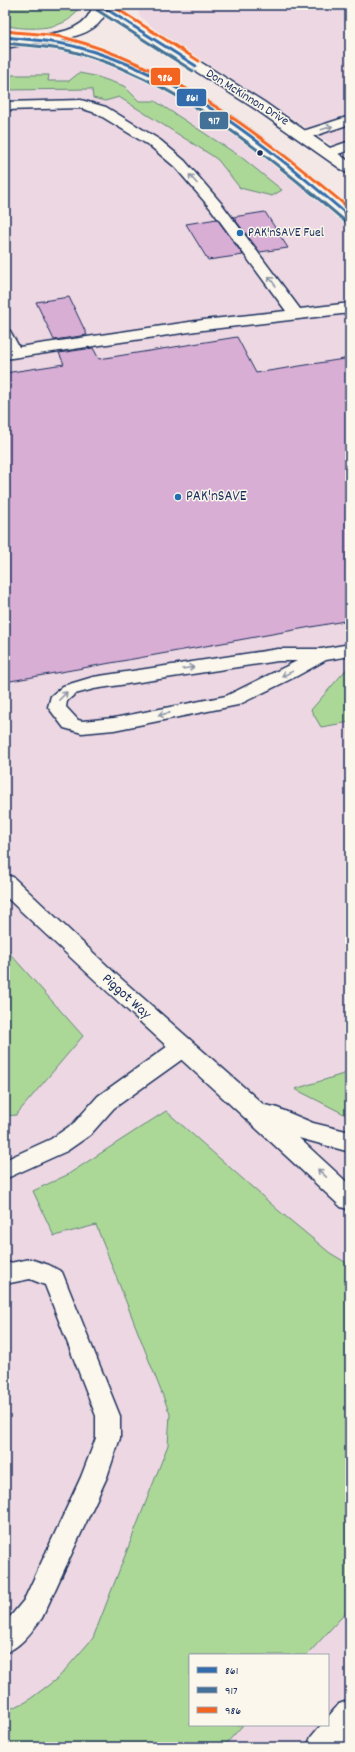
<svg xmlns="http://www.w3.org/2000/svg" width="355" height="1752" font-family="Dekko,sans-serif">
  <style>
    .built { fill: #ecd7e2; fill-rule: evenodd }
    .green { fill: #acd897; stroke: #64847a }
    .building { fill: #d8aed5; stroke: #1b2f5e }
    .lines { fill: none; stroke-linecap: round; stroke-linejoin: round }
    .service-casing { stroke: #1b2f5e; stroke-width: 3 }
    .minor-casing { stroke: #1b2f5e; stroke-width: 3 }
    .secondary-casing { stroke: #1b2f5e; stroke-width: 3 }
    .service { fill: #fbf7ec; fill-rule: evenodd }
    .minor { fill: #fbf7ec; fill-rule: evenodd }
    .secondary { fill: #fbf7ec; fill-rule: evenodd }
    .bus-1-casing { stroke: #fbf7ec; stroke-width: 5 }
    .bus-2-casing { stroke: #fbf7ec; stroke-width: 5 }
    .bus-3-casing { stroke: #fbf7ec; stroke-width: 5 }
    .bus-1 { stroke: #326cac; stroke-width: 3 }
    .bus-2 { stroke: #437197; stroke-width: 3 }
    .bus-3 { stroke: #f36421; stroke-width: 3 }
    .oneway { stroke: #8b93a5 }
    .bus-dot { fill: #1b2f5e; stroke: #fbf7ec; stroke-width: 1.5 }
    .poi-dot { fill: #1f6fb2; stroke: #fbf7ec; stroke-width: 1.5 }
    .labels { text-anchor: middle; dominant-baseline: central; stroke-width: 3; stroke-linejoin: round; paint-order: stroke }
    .far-street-label { font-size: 13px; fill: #1b2f5e; stroke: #fbf7ec }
    .far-poi-label { font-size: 13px; fill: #1b2f5e; stroke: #fbf7ec; text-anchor: start }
    .poi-label { font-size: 15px; fill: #1b2f5e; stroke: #fbf7ec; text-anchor: start }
    .street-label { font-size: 15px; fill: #1b2f5e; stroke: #fbf7ec }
    .line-badge { stroke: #fbf7ec; stroke-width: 1.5 }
    .badge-label { font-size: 11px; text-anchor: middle; font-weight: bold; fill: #fff }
  </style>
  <rect width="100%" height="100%" fill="#f4e8e7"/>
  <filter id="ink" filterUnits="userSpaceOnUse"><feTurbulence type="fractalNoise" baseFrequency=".025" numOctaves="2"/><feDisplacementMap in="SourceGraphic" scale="8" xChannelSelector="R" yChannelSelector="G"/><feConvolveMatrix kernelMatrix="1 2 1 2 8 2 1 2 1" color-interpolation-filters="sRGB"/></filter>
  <g filter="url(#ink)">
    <g class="built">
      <path d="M138 5H350V156L153 28 139 15Z"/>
      <path d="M5 26 36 39 118 60 228 122 350 217V1714L322 1747H5ZM190 1655H328V1725H190Z"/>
    </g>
    <g class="green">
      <path d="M5 5H78V6C74 31 24 31 5 25Z"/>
      <path d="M79 73 95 76 124 86 139 101H155L241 157 282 190 272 196 240 188 218 160 211 155 119 97 105 101 93 98 92 89 5 90V75H49L48 81H69Z"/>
      <path d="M350 665V722L321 727 311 710Z"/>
      <path d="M5 948 83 1036 16 1115 5 1116Z"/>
      <path d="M350 1072V1117L295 1089Z"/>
      <path d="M166 1111 279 1211 330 1253 350 1265V1608L307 1655H190V1725H243L223 1747H5V1711L26 1702 58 1678 93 1638 168 1445 170 1414 96 1225 54 1236 33 1191 67 1175Z"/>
    </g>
    <g class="building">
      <path d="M265 212 288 248 260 252 233 217Z"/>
      <path d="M217 219 243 255 208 260 186 224Z"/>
      <path d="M69 297 87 335 54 340 36 302Z"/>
      <path d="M237 337 256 373 350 358V620L5 682V373L64 364 59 353 93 348 99 359Z"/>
    </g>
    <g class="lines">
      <g class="service-casing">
        <g id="service">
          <path d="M81 100 106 107 160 140 185 161 221 203 300 309 350 303V313L203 330 5 359V329L10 331 19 347 203 320 286 311 211 209 175 167 150 146 96 113 80 108 5 110V102Z"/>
          <path d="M350 116V124L305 139 300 138 298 135 300 132Z"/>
          <path d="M350 141V150L329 157 324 156 322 153 324 150Z"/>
          <path d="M350 644V656L326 660 297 676 238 705 114 730 82 733 64 728 48 707 51 696 63 686 93 677 278 649H321ZM278 661H297L226 696 114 718 82 721 78 720 66 707 67 701 75 694 94 689Z"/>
          <path d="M183 1039 191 1041 194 1047 191 1053 114 1108 90 1135 67 1151 5 1179V1160L51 1139 74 1123 98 1096 175 1041Z"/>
          <path d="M30 1259 49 1265 62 1272 120 1416V1438L107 1477 42 1618C31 1632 22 1646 5 1653V1623L24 1600 81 1477 96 1438V1416L45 1285 30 1279 5 1284V1264Z"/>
        </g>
      </g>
      <g class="minor-casing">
        <g id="minor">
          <path d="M36 35 41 36 43 39 41 42 5 48V40Z"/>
          <path d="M5 875 13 877 117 975 264 1105 275 1107 313 1123 350 1132V1152L299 1138 350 1185V1210L341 1207C230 1103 116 1001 5 896Z"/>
        </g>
      </g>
      <g class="secondary-casing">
        <g id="secondary">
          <path d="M93 5H109L264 102 350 162V174L345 172 254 108 105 14C98 31 77 36 61 40 173 63 265 136 350 209V222L344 220C275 160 191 89 103 59 81 52 55 44 32 43 23 42 14 42 5 41V33C33 36 85 39 93 5Z"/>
          <path d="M350 1700V1737L342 1747H307L311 1737 321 1725H328V1717L339 1704Z"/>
        </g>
      </g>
      <use href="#service" class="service"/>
      <use href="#minor" class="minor"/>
      <use href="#secondary" class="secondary"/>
      <g class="bus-1-casing">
        <g id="bus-1">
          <path d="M100 5 196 66"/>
          <path d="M5 37C29 40 53 40 77 47 182 74 269 148 350 217"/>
        </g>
      </g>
      <g class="bus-2-casing">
        <g id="bus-2">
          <path d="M97 10 193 71"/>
          <path d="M5 43C28 46 51 46 74 52 174 78 269 156 346 222"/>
        </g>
      </g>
      <g class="bus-3-casing">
        <g id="bus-3">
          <path d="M111 5 199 61"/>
          <path d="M6 31C26 34 47 33 66 38 176 67 265 138 350 209"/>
        </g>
      </g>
      <use href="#bus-1" class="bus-1"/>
      <use href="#bus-2" class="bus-2"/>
      <use href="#bus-3" class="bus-3"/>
    </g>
    <defs><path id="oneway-shaft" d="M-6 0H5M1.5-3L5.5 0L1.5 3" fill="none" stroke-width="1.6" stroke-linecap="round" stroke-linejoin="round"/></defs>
    <g class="oneway">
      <use href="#oneway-shaft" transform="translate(327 128) rotate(-18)"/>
      <use href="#oneway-shaft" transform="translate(193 179) rotate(-131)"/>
      <use href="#oneway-shaft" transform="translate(272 281) rotate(-126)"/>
      <use href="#oneway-shaft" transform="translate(188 668) rotate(-9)"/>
      <use href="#oneway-shaft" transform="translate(287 674) rotate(154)"/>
      <use href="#oneway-shaft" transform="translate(63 696) rotate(-45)"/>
      <use href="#oneway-shaft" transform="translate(164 714) rotate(169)"/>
      <use href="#oneway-shaft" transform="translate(322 1173) rotate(-137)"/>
    </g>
  </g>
  <circle class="bus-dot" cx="260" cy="153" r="3.5"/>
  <g class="poi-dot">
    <circle cx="240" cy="233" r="4"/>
    <circle cx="178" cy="497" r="4"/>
  </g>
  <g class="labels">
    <g class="far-street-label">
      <text transform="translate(247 98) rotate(32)">Don McKinnon Drive</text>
    </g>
    <g class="far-poi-label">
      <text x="248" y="233">PAK'nSAVE Fuel</text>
    </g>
    <g class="poi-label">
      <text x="186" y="497">PAK'nSAVE</text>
    </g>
    <g class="street-label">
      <text transform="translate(126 997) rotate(42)">Piggot Way</text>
    </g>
  </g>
  <g class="line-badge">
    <rect x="150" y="67" width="31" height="19" rx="4" fill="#f36421"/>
    <rect x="176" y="88" width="31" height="19" rx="4" fill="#326cac"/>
    <rect x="199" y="111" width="30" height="19" rx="4" fill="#437197"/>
  </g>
  <g class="badge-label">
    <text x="165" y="81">986</text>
    <text x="192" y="101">861</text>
    <text x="214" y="124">917</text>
  </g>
  <rect width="355" height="1752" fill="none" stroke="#fbf7ec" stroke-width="20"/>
  <rect x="10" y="10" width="335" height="1732" fill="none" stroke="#1b2f5e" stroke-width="1.5" filter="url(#ink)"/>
  <rect x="189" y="1654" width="140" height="72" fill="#fbf7ec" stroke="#a1a7b3"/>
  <rect x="197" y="1667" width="20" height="6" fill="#326cac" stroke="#a1a7b3"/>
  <text x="225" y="1674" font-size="12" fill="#1b2f5e">861</text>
  <rect x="197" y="1687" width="20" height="6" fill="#437197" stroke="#a1a7b3"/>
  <text x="225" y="1694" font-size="12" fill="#1b2f5e">917</text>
  <rect x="197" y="1707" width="20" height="6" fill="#f36421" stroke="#a1a7b3"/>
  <text x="225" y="1714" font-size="12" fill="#1b2f5e">986</text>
</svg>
